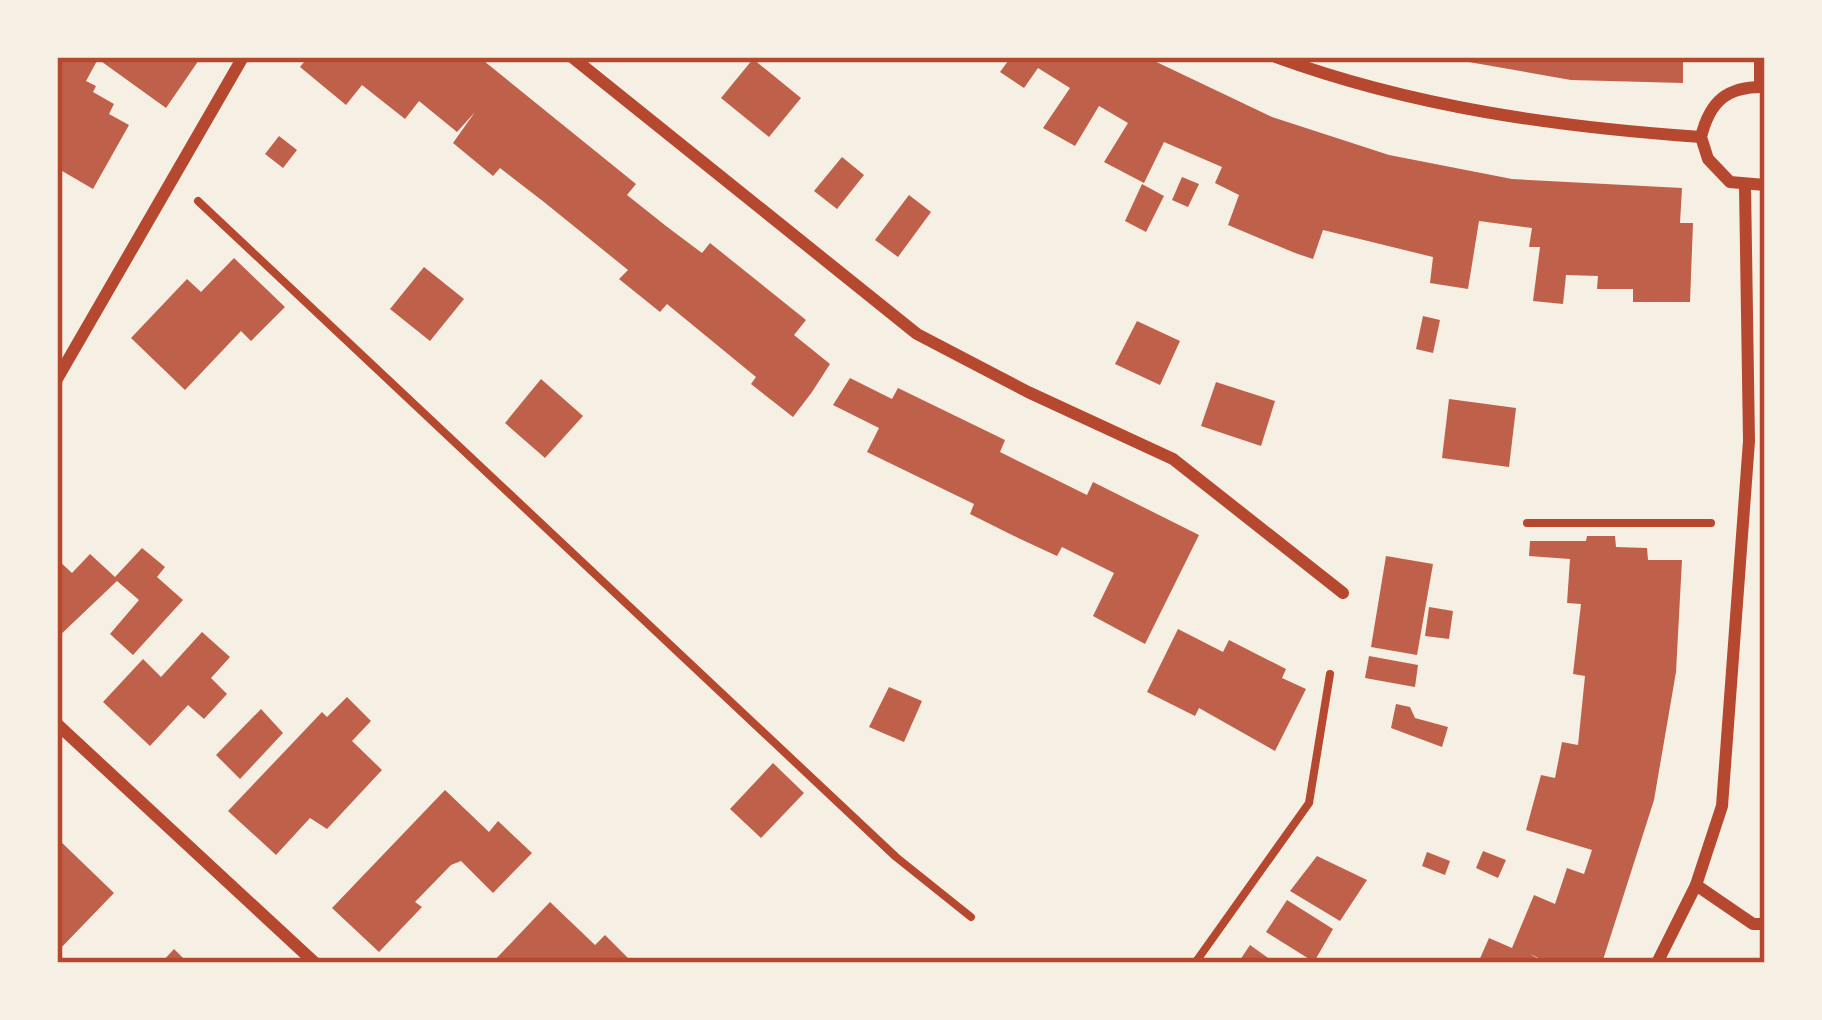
<svg xmlns="http://www.w3.org/2000/svg" width="1822" height="1020" font-family="Montserrat,sans-serif">
  <style>
    .building { fill: #bf614a }
    .lines { fill: none; stroke-linecap: round; stroke-linejoin: round }
    .path { stroke: #b5482f; stroke-width: 8 }
    .minor { stroke: #b5482f; stroke-width: 12 }
    .neatline { fill: none; stroke: #b5482f; stroke-width: 4.5 }
  </style>
  <rect width="100%" height="100%" fill="#f6efe4"/>
  <g class="building">
    <path d="M57 57 98 59 201 57 166 108 98 59 86 81 96 86 93 92 114 104 109 114 129 125 93 189 57 168Z"/>
    <path d="M308 57H479L636 184 627 195 666 226 702 253 710 243 806 320 794 335 830 364 812 392 793 417 751 384 756 377 667 304 660 312 619 279 628 270 544 202 500 168 493 176 453 143 475 112 457 132 419 101 405 119 362 85 346 105 300 67Z"/>
    <path d="M1011 57H1146L1272 117 1389 155 1512 179 1682 188 1680 223H1693L1690 302H1633V289H1597L1598 276 1566 275 1563 304 1533 301 1540 247H1529L1532 228 1479 221 1468 289 1430 283 1433 257 1323 230 1313 259 1295 253 1228 225 1239 195 1215 183 1222 167 1164 142 1144 183 1104 162 1128 123 1099 106 1075 146 1043 128 1070 88 1038 68 1024 88 1000 72Z"/>
    <path d="M1440 57H1683V83L1571 80Z"/>
    <path d="M753 59 801 98 769 137 721 98Z"/>
    <path d="M279 136 297 150 283 168 265 154Z"/>
    <path d="M842 157 864 175 837 209 814 191Z"/>
    <path d="M1182 177 1199 184 1188 207 1172 200Z"/>
    <path d="M1142 184 1164 196 1146 232 1125 221Z"/>
    <path d="M909 195 931 212 898 257 875 240Z"/>
    <path d="M234 258 285 307 251 341 241 331 185 390 131 338 187 279 201 292Z"/>
    <path d="M424 267 464 299 430 341 390 309Z"/>
    <path d="M1423 316 1440 320 1433 353 1416 349Z"/>
    <path d="M1137 321 1180 341 1160 385 1115 364Z"/>
    <path d="M850 378 892 399 898 388 1005 440 1000 452 1087 495 1093 482 1199 535 1145 644 1093 616 1114 573 1062 547 1057 556 1014 536 970 514 974 504 867 452 879 428 833 405Z"/>
    <path d="M541 379 583 416 545 458 505 423Z"/>
    <path d="M1216 382 1275 401 1261 446 1201 426Z"/>
    <path d="M1449 399 1516 408 1509 467 1442 458Z"/>
    <path d="M1587 536H1615L1616 547 1647 548 1648 560H1682L1676 672 1654 800 1602 963H1549L1530 954 1545 963H1478L1489 938 1512 948 1534 895 1555 904 1567 868 1584 874 1592 850 1526 830 1541 775 1555 778 1562 742 1578 745 1585 676 1573 674 1581 604 1567 603 1570 559 1529 556 1530 541H1586Z"/>
    <path d="M142 548 165 567 157 577 183 600 133 655 110 634 139 600 117 581 57 638V559L72 573 90 554 115 577Z"/>
    <path d="M1386 556 1433 564 1417 655 1371 647Z"/>
    <path d="M1429 607 1453 611 1449 639 1425 636Z"/>
    <path d="M1178 629 1223 652 1229 640 1286 669 1282 678 1306 689 1275 751 1199 708 1195 716 1147 692Z"/>
    <path d="M202 632 230 657 211 678 227 694 204 719 188 705 150 746 103 702 143 659 161 677Z"/>
    <path d="M1369 656 1418 665 1415 687 1365 678Z"/>
    <path d="M889 687 922 701 904 742 869 727Z"/>
    <path d="M347 697 371 721 352 741 382 770 327 829 310 818 276 855 228 811 322 712 327 717Z"/>
    <path d="M1396 704 1410 707 1415 718 1448 727 1442 747 1391 728Z"/>
    <path d="M261 709 283 733 240 779 216 755Z"/>
    <path d="M773 763 804 793 761 838 730 809Z"/>
    <path d="M445 790 489 832 498 821 532 853 493 893 461 861 451 865 415 902 422 907 379 952 332 908Z"/>
    <path d="M57 838 114 893 57 952Z"/>
    <path d="M1483 851 1506 860 1498 878 1476 868Z"/>
    <path d="M1427 852 1450 861 1445 875 1422 866Z"/>
    <path d="M1317 856 1367 880 1340 921 1290 891Z"/>
    <path d="M1287 900 1333 929 1314 962 1266 932Z"/>
    <path d="M550 902 595 945 605 935 633 963H492Z"/>
    <path d="M1250 945 1275 963H1238Z"/>
    <path d="M174 949 188 963H161Z"/>
  </g>
  <g class="lines">
    <g class="path">
      <path d="M198 201 896 857 971 917"/>
      <path d="M1527 523H1711"/>
      <path d="M1195 963 1309 803 1330 674"/>
    </g>
    <g class="minor">
      <path d="M572 57 917 334 1028 392 1173 459 1343 593"/>
      <path d="M1276 57C1413 107 1556 127 1701 137"/>
      <path d="M1760 86V57"/>
      <path d="M1765 87C1727 86 1710 101 1701 137L1708 159 1730 182 1765 185"/>
      <path d="M57 379 243 57"/>
      <path d="M57 724 315 963"/>
      <path d="M1696 885 1753 924H1765"/>
      <path d="M1657 963 1696 885 1722 806 1749 441 1745 186"/>
    </g>
  </g>
  <rect width="1822" height="1020" fill="none" stroke="#f6efe4" stroke-width="120"/>
  <rect x="60" y="60" width="1702" height="900" class="neatline"/>
</svg>
